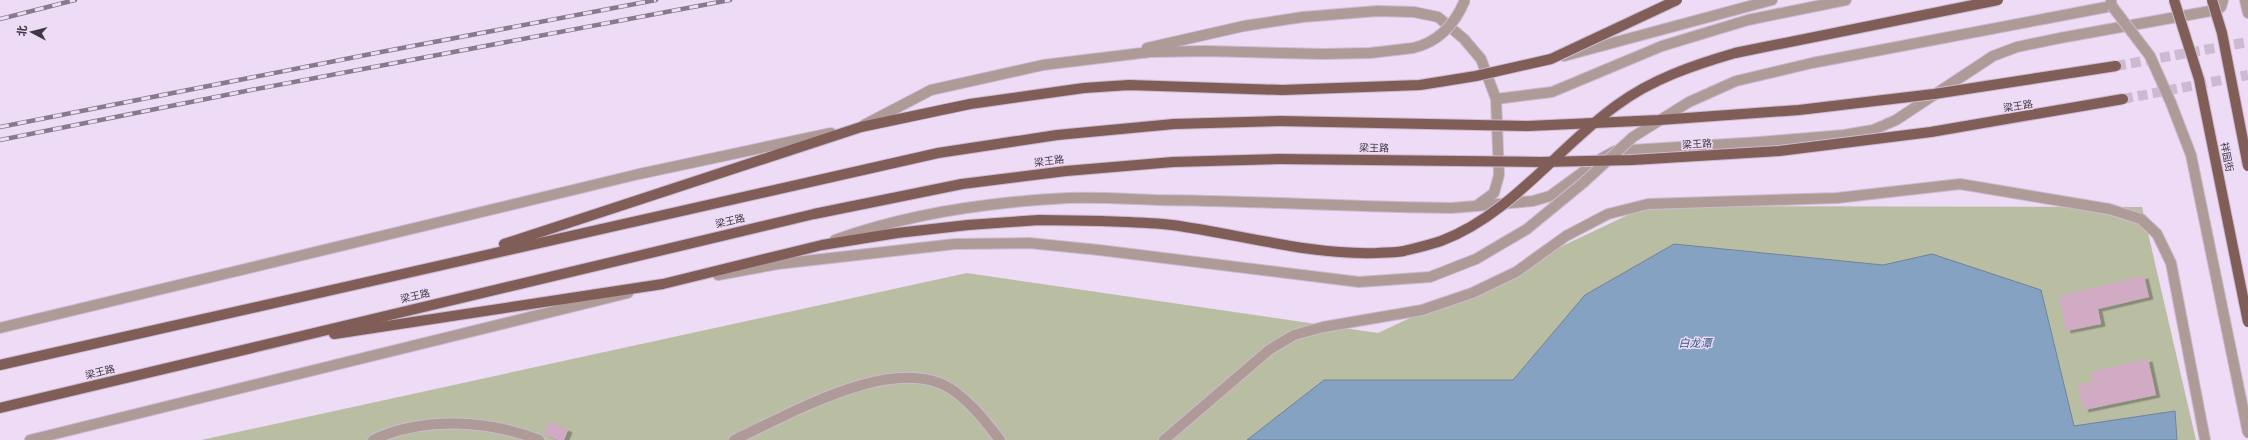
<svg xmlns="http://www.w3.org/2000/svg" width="2248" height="440" font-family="'IBM Plex Sans','Noto Sans SC',sans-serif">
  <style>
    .green { fill: #b9bea3 }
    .water { fill: #85a2c2; stroke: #70829b }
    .building { fill: #d1abc4; filter: url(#shadow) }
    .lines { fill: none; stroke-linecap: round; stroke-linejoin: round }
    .major-tunnel { stroke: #cbbad1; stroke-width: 10; stroke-dasharray: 10 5; stroke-linecap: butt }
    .minor-casing { stroke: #cbbad1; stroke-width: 12 }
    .major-casing { stroke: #cbbad1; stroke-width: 12 }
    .minor { stroke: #ae9a96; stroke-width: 10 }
    .major { stroke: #805d57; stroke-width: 10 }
    .rail-casing { stroke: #877a8b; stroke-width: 4.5 }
    .rail { stroke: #eedbf5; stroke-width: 3; stroke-dasharray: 9; stroke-linecap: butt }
    .minor-bridge-casing { stroke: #cbbad1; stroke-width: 12; stroke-linecap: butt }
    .major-bridge-casing { stroke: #cbbad1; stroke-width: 12; stroke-linecap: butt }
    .minor-bridge { stroke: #ae9a96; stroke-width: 10 }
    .major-bridge { stroke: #805d57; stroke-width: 10 }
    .labels { text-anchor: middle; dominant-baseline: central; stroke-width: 3; stroke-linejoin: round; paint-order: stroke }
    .street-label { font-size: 10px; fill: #3e3640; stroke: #eedbf5 }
    .water-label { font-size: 11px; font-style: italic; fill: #305a86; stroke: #eedbf5 }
  </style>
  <defs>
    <filter id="shadow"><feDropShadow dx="4.5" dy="2.5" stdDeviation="0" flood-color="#0004"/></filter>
  </defs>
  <rect width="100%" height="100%" fill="#eedbf5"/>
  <path class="green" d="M1647 206 2142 207 2196 440H201L967 273 1378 333Z"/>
  <path class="water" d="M1674 244 1883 265 1932 254 2041 290 2074 426 2175 411 2177 440H1247L1324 380H1513L1585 295Z"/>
  <g class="building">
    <path d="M2144 276 2149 297 2098 309 2101 324 2066 331 2059 296Z"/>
    <path d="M2148 359 2156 395 2084 410 2078 385 2093 381 2091 372Z"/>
    <path d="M549 422 568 430 564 440H558L544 434Z"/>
  </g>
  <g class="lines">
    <g class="major-tunnel">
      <path d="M2116 66 2248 42"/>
      <path d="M2123 99 2248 75"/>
    </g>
    <g class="minor-casing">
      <g id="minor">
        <path d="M2245 0 2248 13"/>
        <path d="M2049 18 2112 6 2111 0"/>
        <path d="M1564 56 1772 0"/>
        <path d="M1496 99 1552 92 1662 46 1748 20 1846 0"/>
        <path d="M864 125 931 90 1043 65 1150 52 1206 51 1322 54 1370 53 1413 48"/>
        <path d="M1476 206 1533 201 1550 196 1602 158 1615 151 1760 142 1844 135 1873 130 1896 120 1993 56 2017 47 2060 38 2216 10 2221 7 2223 0"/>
        <path d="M835 240C910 213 989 202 1068 198 1098 197 1128 199 1158 200 1256 201 1354 207 1451 208L1476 206 1494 193 1499 175 1496 99 1481 59 1464 39 1438 17 1414 12 1377 11 1303 17 1244 26 1147 48"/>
        <path d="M718 275 778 264 955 244 1029 243 1099 250"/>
        <path d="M0 328 639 174 831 133"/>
        <path d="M30 440 628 293"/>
        <path d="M373 440C423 416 488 420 539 440"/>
        <path d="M734 440C789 415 897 350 954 391 973 405 986 422 1000 440"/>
        <path d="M1164 440 1269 350 1294 335 1323 327 1422 310 1472 293 1516 272 1566 236 1608 214 1648 204 1837 198 1960 184 2109 209 2141 219 2157 234 2171 263 2205 440"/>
      </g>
    </g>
    <g class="major-casing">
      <g id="major">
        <path d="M504 244 861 127 970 104 1084 88 1129 85 1282 90"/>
        <path d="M334 334 663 284 822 245 897 233 968 225 1039 220 1102 221"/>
        <path d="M0 365 938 153 1057 135 1174 124 1280 121"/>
        <path d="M0 408 814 214 962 184 1066 171 1173 162 1279 159"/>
      </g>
    </g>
    <use href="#minor" class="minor"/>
    <use href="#major" class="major"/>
    <g class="rail-casing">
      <g id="rail">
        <path d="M0 19 75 0"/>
        <path d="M0 127 381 52 656 0"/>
        <path d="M0 140 251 90 730 0"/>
      </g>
    </g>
    <use href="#rail" class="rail"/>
    <g class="minor-bridge-casing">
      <g id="minor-bridge">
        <path d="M2112 6 2150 56 2171 103 2191 155 2248 433"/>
        <path d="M1413 48C1439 42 1455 24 1465 0"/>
        <path d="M1099 250 1359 282 1430 277 1476 259 1527 229 1583 183 1633 137 1689 102 1736 81 1812 63 2049 18"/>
      </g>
    </g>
    <g class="major-bridge-casing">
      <g id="major-bridge">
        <path d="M2174 0 2199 79 2248 322"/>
        <path d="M2212 0 2222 33 2248 166"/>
        <path d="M1282 90 1420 85 1476 76 1551 59 1677 0"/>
        <path d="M1280 121 1528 126 1659 120 1799 110 1934 94 2116 66"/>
        <path d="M1279 159 1540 162 1632 160 1779 151 1931 132 2123 99"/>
        <path d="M1102 221C1125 222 1149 222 1172 225 1240 234 1308 255 1376 253 1385 252 1395 253 1404 251 1416 248 1429 245 1441 241 1511 215 1558 147 1617 105 1652 79 1694 65 1735 53L1998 0"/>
      </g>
    </g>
    <use href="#minor-bridge" class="minor-bridge"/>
    <use href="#major-bridge" class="major-bridge"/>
  </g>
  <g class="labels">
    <g class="street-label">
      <text transform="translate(2018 106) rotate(-9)">梁王路</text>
      <text transform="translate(1697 144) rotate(-4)">梁王路</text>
      <text transform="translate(1374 148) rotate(1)">梁王路</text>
      <text transform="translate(2227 157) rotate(79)">祥园街</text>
      <text transform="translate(1049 161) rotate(-7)">梁王路</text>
      <text transform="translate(730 221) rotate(-13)">梁王路</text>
      <text transform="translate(415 296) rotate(-13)">梁王路</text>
      <text transform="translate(100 372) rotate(-14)">梁王路</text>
    </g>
    <g class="water-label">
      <text x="1695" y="343">白龙潭</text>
    </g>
  </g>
  <g transform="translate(32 32) rotate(277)" stroke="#eedbf5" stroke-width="3" paint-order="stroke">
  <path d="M0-3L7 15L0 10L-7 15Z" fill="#3e3640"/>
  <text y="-6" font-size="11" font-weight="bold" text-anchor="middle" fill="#3e3640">北</text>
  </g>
</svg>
